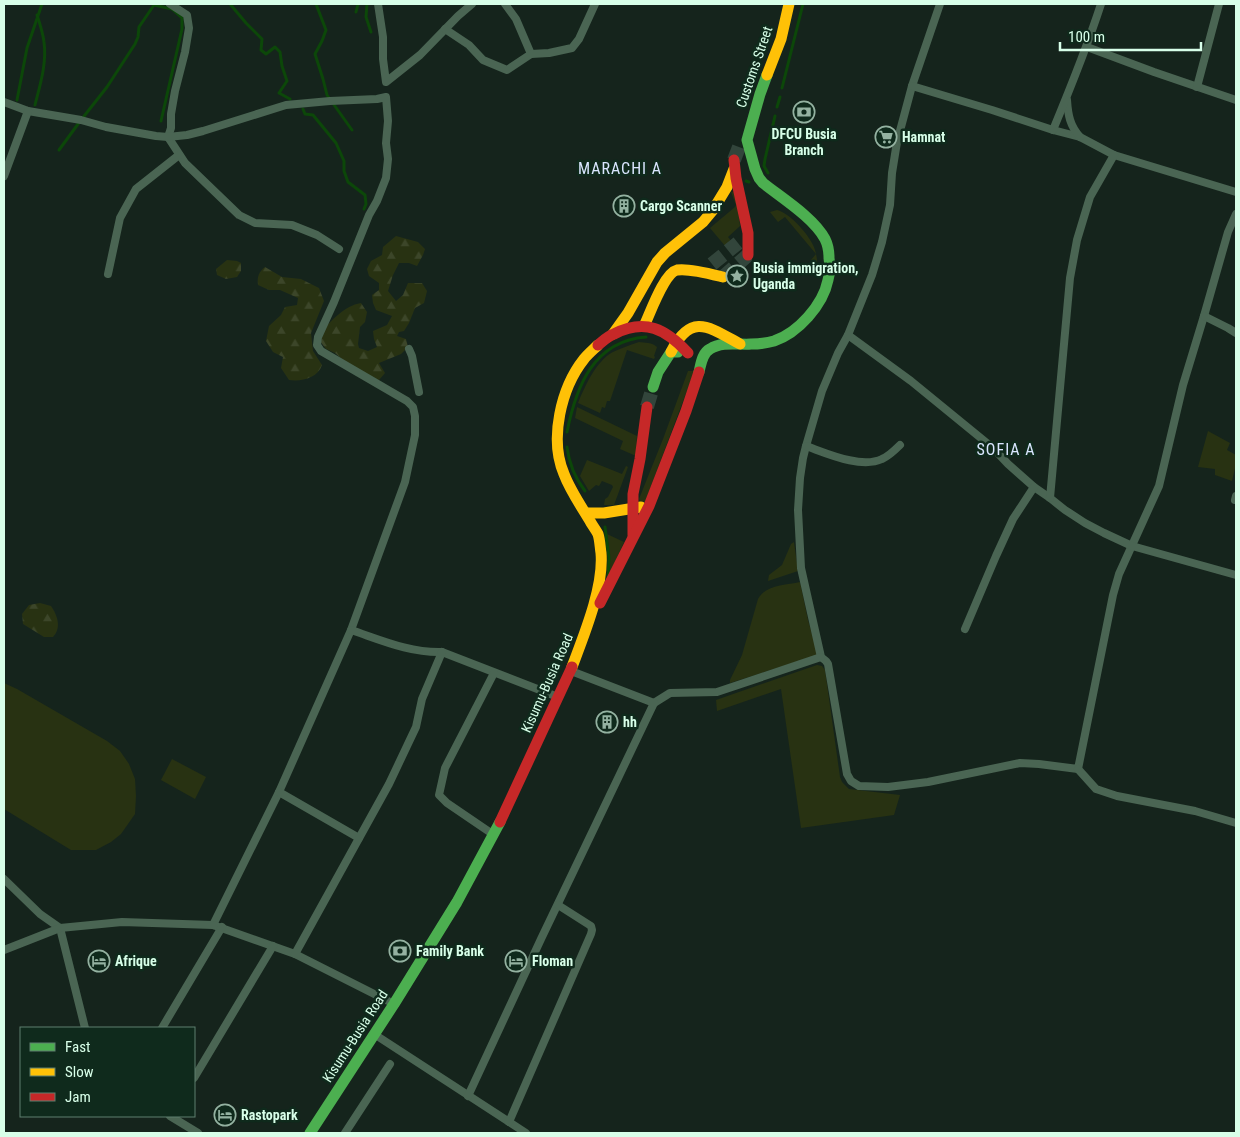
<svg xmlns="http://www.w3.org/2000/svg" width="1240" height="1137" font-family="'Roboto Condensed',sans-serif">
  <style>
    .green { fill: #283212 }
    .forest { fill: url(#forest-firs) }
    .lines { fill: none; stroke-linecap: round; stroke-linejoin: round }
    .stream { stroke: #0c4709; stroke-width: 3 }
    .highway-tunnel { stroke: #32453b; stroke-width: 14; stroke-dasharray: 14 7; stroke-linecap: butt }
    .street { stroke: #4a6553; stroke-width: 8 }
    .fast { stroke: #4caf50; stroke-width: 11 }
    .slow { stroke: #ffc107; stroke-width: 11 }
    .jam { stroke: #c62828; stroke-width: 11 }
    .labels { text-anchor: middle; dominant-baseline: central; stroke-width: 5; stroke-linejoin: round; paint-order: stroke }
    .street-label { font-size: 14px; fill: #d8ffe9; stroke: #0f2a1c }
    .poi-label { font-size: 14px; font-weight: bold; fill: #d8ffe9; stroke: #0f2a1c; text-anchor: start }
    .quarter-label { font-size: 16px; letter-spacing: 1px; fill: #dae6ff; stroke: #0f2a1c }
  </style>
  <defs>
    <pattern id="forest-firs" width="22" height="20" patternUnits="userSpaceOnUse" patternTransform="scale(1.25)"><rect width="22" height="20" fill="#283212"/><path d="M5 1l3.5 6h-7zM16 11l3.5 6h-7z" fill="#3c4629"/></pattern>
  </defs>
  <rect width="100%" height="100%" fill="#15241c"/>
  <g class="green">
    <path d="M736 191 740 226 728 237 732 242 726 247 710 228 735 207 736 205 731 192Z"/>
    <path d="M777 210C790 213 808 234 813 245 817 253 817 261 818 269L811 260 816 254 785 217 778 222 770 212Z"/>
    <path d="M639 342C645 343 652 342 657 347L654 356 655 357 654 359 627 350 610 401H607L605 408 602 407 600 413 578 403C585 386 596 361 613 352 621 348 630 345 639 342Z"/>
    <path d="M688 371H692L694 372 645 502 640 501 639 499 663 439Z"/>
    <path d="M577 407 637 436 636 456 620 449 623 441 575 418Z"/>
    <path d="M1208 431 1230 443 1227 450 1236 455V464L1232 481 1215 475V469L1198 467Z"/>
    <path d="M587 460 622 474 626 466 628 467 614 505H604L605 499 608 497 613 487 612 485 602 481 599 486 596 485 589 491 580 476Z"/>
    <path d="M607 534 624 542 608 577 610 557Z"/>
    <path d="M794 542 798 571 768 581 769 575 782 565 791 544Z"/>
    <path d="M800 582 808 620 818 655 730 683V680L742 655 758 599C765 585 786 585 800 582Z"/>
    <path d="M817 665 822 666 825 670 840 777 842 782 849 789 900 795 894 815 801 828 781 689 717 711 716 700Z"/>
    <path d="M4 683 17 689 107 741 120 751 129 764 135 779 136 796 135 814 121 834 111 842 96 850H71L4 809Z"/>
    <path d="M172 759 206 777 195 799 161 780Z"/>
  </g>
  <g class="forest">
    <path d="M396 236 418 242 425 249 423 255 417 266 409 263H399L393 275 388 291 396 301 403 295 408 283H422L427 291 424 303 415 308 409 323 404 331 399 332 397 336 406 339 408 347 401 354 379 363 385 373 379 380 370 378 342 359 335 353 326 349 320 341 321 331C333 320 344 306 361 303L367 312 365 322 360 327 358 344 359 348 368 351 377 347 374 339 373 331 387 325 392 316 376 310 373 303 372 295 379 290V283L369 276 367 269 371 261 382 255 383 247Z"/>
    <path d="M227 260 237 261 241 263V271L237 277 226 279 217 275 216 269Z"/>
    <path d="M265 267 282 277 301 279 319 288 324 301 311 333 313 351 322 365C318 378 301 382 289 380L281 368 283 357 273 352 266 341 269 326 281 315 285 307 297 305 298 298 280 290H269L258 285C257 276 259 272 265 267Z"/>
    <path d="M40 603 51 606C57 615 62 627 53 637H44L23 624 22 614 29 605Z"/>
  </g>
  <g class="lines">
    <g class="stream">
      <path d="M230 4 246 23 262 39 261 50 266 54 275 47 280 52 282 66 287 81 279 93 290 99"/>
      <path d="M316 4 326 30 322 41 315 54 323 79 327 95 352 130"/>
      <path d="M367 4 366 17 371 32"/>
      <path d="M356 12 358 4"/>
      <path d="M782 88 803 4"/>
      <path d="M17 100 27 48 42 4"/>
      <path d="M35 105C40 85 47 63 44 42 43 33 40 24 37 15"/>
      <path d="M777 107 780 97"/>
      <path d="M303 109 305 114 313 115 336 143 344 161V171L348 182 365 195 366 204 364 209"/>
      <path d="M59 150 81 120 107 87 135 44 138 37 139 27 154 5 172 9 182 18V29L161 121"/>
      <path d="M768 173 764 166 765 159 775 116"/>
      <path d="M746 181 749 182"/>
      <path d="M567 432C576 387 593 341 646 337"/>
      <path d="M567 447C569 464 575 478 585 491"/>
      <path d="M605 527 609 558 608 576"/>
    </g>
    <g class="highway-tunnel">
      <path d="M734 160 739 147"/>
      <path d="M712 264 738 243"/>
      <path d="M723 277 748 255"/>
      <path d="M647 407 653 387"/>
    </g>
    <g class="street">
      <path d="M170 4 187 15 189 28 185 52 175 91 171 114V128L168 137 185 163 239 215 255 223 292 225 317 235 339 249"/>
      <path d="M378 4 383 37V59L386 82 420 55 458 16 472 4"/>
      <path d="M505 4 516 19 531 54"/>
      <path d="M940 4 912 86 897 142 892 173 890 205 882 242 872 275 848 335 838 353 822 391 806 446 803 458 800 478 798 510 801 568 821 657 826 661 828 664 847 774 851 781 859 786 888 787 928 782 1020 763 1039 764 1078 769 1113 595 1119 574 1159 486 1183 385 1204 316 1228 232 1236 214"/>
      <path d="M445 29 469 45 483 60 507 70 531 54 549 53 572 48 579 39 595 4"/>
      <path d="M1087 47 1154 72 1236 100"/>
      <path d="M912 86 992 110 1053 130 1080 137 1114 155 1236 192"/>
      <path d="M1197 87 1219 4"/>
      <path d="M1067 100C1068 115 1070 126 1080 137"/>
      <path d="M4 102 28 111 81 120 106 127 156 136 168 137 187 135 203 131 286 105 330 101 377 99 386 97 388 121 386 143 388 159 386 178 377 201 369 215 334 302 318 337 317 345 321 351 407 401 413 407 415 416V435L405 482 351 630 279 792 213 925"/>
      <path d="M1053 130C1070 89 1087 47 1101 4"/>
      <path d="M4 176 28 111"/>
      <path d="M108 274 120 218 136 189 179 155"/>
      <path d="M1204 316 1228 328 1236 333"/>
      <path d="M848 335 911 381 993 448 1008 464 1034 487 1050 498 1065 510 1085 523 1104 533 1132 546 1236 575"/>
      <path d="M409 349 412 356 419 392"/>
      <path d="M806 446C826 453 861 469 882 459 889 456 895 450 900 445"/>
      <path d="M1050 498 1070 278 1077 240 1090 197 1114 155"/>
      <path d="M1235 500 1236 496"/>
      <path d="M965 629 996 556 1013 519 1034 487"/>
      <path d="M351 630C381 640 410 653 442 652L558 697"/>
      <path d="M494 673 445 768 439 795 447 803 494 835"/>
      <path d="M654 703 670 693 717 692 821 657"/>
      <path d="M1078 769 1096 789 1117 796 1195 811 1236 823"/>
      <path d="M279 792 359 838"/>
      <path d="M4 879 40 914 60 928 85 1028"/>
      <path d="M4 950 60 928 122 922 213 925 295 954 394 1004"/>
      <path d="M295 954 389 784 416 727 422 699 442 652"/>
      <path d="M162 1028 222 927"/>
      <path d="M374 1034 526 1133"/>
      <path d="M194 1078 273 946"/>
      <path d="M468 1096 541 939 654 703 571 671"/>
      <path d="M170 1116 198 1133"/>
      <path d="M509 1122 591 934 592 930 591 926 558 905"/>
      <path d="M345 1133 390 1064"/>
    </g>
    <g class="fast">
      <path d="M699 372C701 364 702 353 710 349 722 341 739 345 751 344 759 344 767 343 774 341 798 333 823 305 828 280 830 273 830 265 829 258 829 252 828 245 825 239 814 218 782 198 763 183L759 178 755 169 747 140 760 94 767 75"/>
      <path d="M653 387 658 372 671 352H678"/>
      <path d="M310 1133 394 1004 457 902 500 822"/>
    </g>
    <g class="slow">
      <path d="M767 75 781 39 789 4"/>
      <path d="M644 326C650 314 664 273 677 270 689 268 711 274 723 277"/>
      <path d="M613 334 628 313 657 262 665 253 703 222 713 210 727 187 734 169"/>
      <path d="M671 352C691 312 709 327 740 344"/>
      <path d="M586 513H604L641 507"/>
      <path d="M572 667C584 635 604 587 601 553 600 547 600 540 598 534 596 530 592 525 590 521 581 506 570 490 564 474 549 439 561 388 584 359 588 354 594 349 598 345"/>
    </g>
    <g class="jam">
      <path d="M734 160 736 178 748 233V255"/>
      <path d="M598 345C603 341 608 336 614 334 645 318 666 329 688 353"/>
      <path d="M633 535V494L640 459 647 407"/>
      <path d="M600 603 649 506 686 411 699 372"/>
      <path d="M500 822 572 667"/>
    </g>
  </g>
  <defs>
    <g id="bank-ring" transform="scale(1.125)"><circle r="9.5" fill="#0f2a1c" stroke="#94b2a1" stroke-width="1.5"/><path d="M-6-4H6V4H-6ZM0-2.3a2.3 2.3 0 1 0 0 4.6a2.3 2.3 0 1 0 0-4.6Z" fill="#94b2a1"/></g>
    <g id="supermarket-ring" transform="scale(1.125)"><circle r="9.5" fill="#0f2a1c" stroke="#94b2a1" stroke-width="1.5"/><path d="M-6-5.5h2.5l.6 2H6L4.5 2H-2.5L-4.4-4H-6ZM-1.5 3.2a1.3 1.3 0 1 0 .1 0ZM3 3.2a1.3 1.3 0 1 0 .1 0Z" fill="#94b2a1"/></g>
    <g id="building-ring" transform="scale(1.125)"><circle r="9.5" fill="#0f2a1c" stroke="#94b2a1" stroke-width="1.5"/><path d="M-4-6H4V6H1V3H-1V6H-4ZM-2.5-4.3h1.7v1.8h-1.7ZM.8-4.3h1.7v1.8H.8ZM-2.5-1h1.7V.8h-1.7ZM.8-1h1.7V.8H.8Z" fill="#94b2a1"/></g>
    <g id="sight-ring" transform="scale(1.125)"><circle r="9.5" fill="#0f2a1c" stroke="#94b2a1" stroke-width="1.5"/><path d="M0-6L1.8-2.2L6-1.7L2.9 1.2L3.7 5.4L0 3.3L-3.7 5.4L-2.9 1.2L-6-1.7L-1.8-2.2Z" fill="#94b2a1"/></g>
    <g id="hotel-ring" transform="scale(1.125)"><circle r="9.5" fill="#0f2a1c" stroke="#94b2a1" stroke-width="1.5"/><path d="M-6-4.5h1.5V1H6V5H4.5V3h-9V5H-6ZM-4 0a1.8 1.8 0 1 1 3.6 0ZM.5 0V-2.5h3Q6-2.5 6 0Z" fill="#94b2a1"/></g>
  </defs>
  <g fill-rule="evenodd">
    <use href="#bank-ring" x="804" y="112"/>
    <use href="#supermarket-ring" x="886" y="137"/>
    <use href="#building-ring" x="624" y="206"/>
    <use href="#sight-ring" x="737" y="276"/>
    <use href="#building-ring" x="607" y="722"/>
    <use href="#bank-ring" x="400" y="951"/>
    <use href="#hotel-ring" x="99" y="961"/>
    <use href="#hotel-ring" x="516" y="961"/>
    <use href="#hotel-ring" x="225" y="1115"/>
  </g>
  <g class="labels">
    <g class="street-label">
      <text transform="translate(754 67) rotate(-71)">Customs Street</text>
      <text transform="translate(547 683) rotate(-66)">Kisumu-Busia Road</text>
      <text transform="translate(355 1036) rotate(-57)">Kisumu-Busia Road</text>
    </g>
    <g class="poi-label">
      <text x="804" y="134" text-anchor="middle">DFCU Busia<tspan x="804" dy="16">Branch</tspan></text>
      <text x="902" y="137">Hamnat</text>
      <text x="640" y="206">Cargo Scanner</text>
      <text x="753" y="268">Busia immigration,<tspan x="753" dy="16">Uganda</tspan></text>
      <text x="623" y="722">hh</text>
      <text x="416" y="951">Family Bank</text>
      <text x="115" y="961">Afrique</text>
      <text x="532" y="961">Floman</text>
      <text x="241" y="1115">Rastopark</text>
    </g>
    <g class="quarter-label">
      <text x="620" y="168">MARACHI A</text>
      <text x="1006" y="449">SOFIA A</text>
    </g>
  </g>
  <rect width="1240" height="1137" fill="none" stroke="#d8ffe9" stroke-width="10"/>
  <rect x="20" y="1027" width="175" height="90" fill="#0f2a1c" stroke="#5f7f6e"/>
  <rect x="30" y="1043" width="25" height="8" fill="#4caf50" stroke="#5f7f6e"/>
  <text x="65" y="1052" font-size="15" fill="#d8ffe9">Fast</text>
  <rect x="30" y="1068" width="25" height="8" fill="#ffc107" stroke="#5f7f6e"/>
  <text x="65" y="1077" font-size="15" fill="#d8ffe9">Slow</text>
  <rect x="30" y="1093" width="25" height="8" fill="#c62828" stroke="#5f7f6e"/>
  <text x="65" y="1102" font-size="15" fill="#d8ffe9">Jam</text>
  <path d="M1060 42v8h141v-8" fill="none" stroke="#d8ffe9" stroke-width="2.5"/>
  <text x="1068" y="42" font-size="15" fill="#d8ffe9" stroke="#0f2a1c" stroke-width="4" paint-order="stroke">100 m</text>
</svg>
